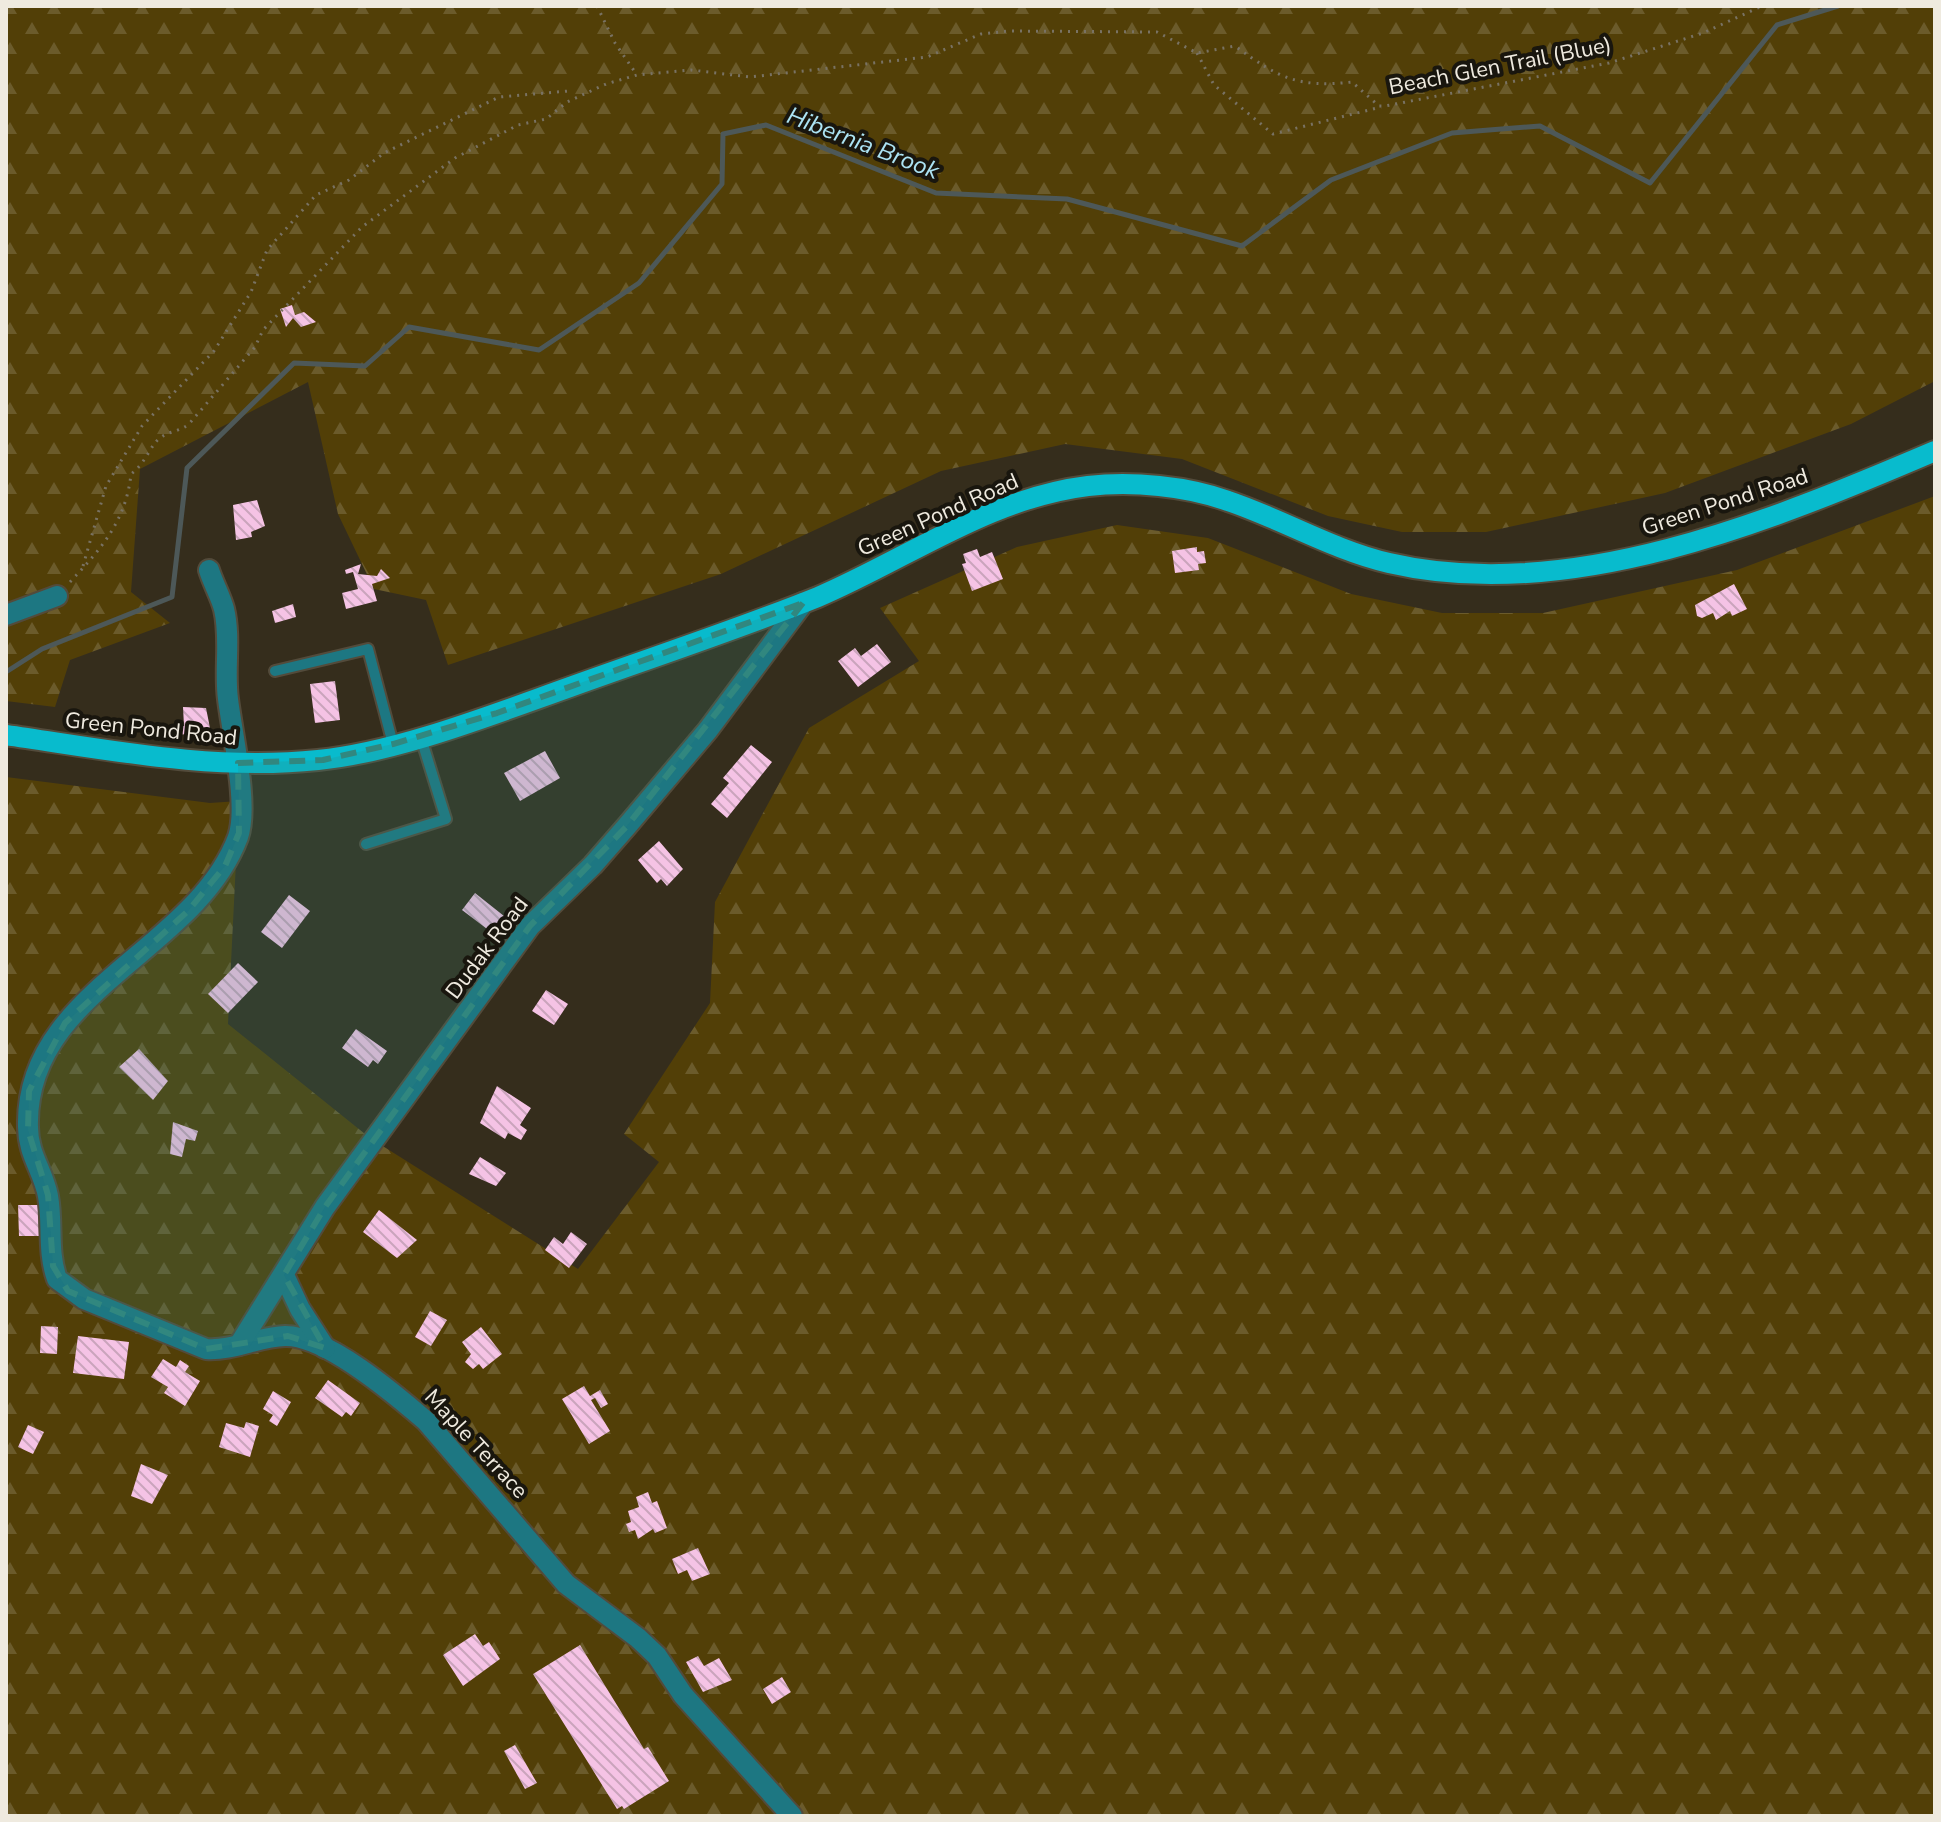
<svg xmlns="http://www.w3.org/2000/svg" width="1941" height="1822" font-family="'Nunito Sans',sans-serif">
  <style>
    .forest { fill: url(#forest-firs) }
    .lines { fill: none; stroke-linecap: round; stroke-linejoin: round }
    .stream { stroke: #4d5858; stroke-width: 5 }
    .building { fill: url(#building-back-hatch) }
    .service-casing { stroke: #534b3b; stroke-width: 14 }
    .minor-casing { stroke: #534b3b; stroke-width: 24 }
    .primary-casing { stroke: #534b3b; stroke-width: 24 }
    .path { stroke: #797263; stroke-width: 3; stroke-dasharray: 2 6; stroke-linecap: butt }
    .service { stroke: #1d7782; stroke-width: 10 }
    .minor { stroke: #1d7782; stroke-width: 20 }
    .primary { stroke: #08bbcd; stroke-width: 20 }
    .marked { fill: #31877f; fill-opacity: 0.2; stroke: #31877f; stroke-width: 6; stroke-dasharray: 16 10; stroke-linejoin: round }
    .labels { text-anchor: middle; dominant-baseline: central; stroke-width: 8; stroke-linejoin: round; paint-order: stroke }
    .street-label { font-size: 22px; fill: #efeadf; stroke: #19160e }
    .water-label { font-size: 24px; font-style: italic; fill: #ace3f3; stroke: #19160e }
  </style>
  <defs>
    <pattern id="forest-firs" width="22" height="20" patternUnits="userSpaceOnUse" patternTransform="scale(2)"><rect width="22" height="20" fill="#523f07"/><path d="M5 1l3.5 6h-7zM16 11l3.5 6h-7z" fill="#6b5b2b"/></pattern>
    <pattern id="building-back-hatch" width="6" height="6" patternUnits="userSpaceOnUse" patternTransform="scale(2)"><rect width="6" height="6" fill="#f5c3e5"/><path d="M-1 5l2 2M0 0l6 6M5-1l2 2" fill="none" stroke="#caa4bc"/></pattern>
  </defs>
  <rect width="100%" height="100%" fill="#352d1c"/>
  <g class="forest">
    <path d="M6 6H1935V381L1851 424 1665 493 1486 532H1402L1328 516 1182 459 1065 444 941 471 721 574 448 665 426 600 374 589 338 514 308 382 140 469 131 592 170 623 70 660 55 707 6 701Z"/>
    <path d="M1935 496V1816H6V777L210 803 239 801 228 1024 370 1138 578 1269 659 1162 624 1134 710 1003 715 902 809 728 919 661 880 608 1017 547 1117 525 1208 538 1351 594 1442 613H1543L1737 570Z"/>
  </g>
  <g class="lines">
    <path class="stream" d="M6 672 42 649 172 597 187 468 294 363 365 366 409 327 539 350 639 283 722 184 723 134 766 125 936 193 1067 199 1242 246 1331 180 1452 133 1540 126 1650 183 1777 25 1838 6"/>
  </g>
  <g class="building">
    <path d="M292 305 295 315 304 312 316 322 301 327 293 318 286 327 280 309Z"/>
    <path d="M257 500 265 526 251 532 252 537 236 540 233 505Z"/>
    <path d="M1197 547V552L1204 551 1206 563 1198 564 1199 570 1175 573 1172 551Z"/>
    <path d="M977 549 980 557 992 552 1003 579 972 591 962 564 966 563 963 554Z"/>
    <path d="M361 564 358 574 377 576 381 569 390 578 372 584 377 601 346 609 342 593 358 589 353 572 346 574 345 570Z"/>
    <path d="M1734 584 1747 609 1732 616 1730 611 1716 620 1713 613 1702 618 1697 616 1695 605Z"/>
    <path d="M293 604 296 617 275 623 272 611Z"/>
    <path d="M877 644 891 662 858 687 838 661 855 648 861 656Z"/>
    <path d="M335 681 340 720 315 723 310 684Z"/>
    <path d="M183 707 206 708 211 733 173 735 172 726H184Z"/>
    <path d="M751 745 772 762 727 818 711 804 729 783 723 778Z"/>
    <path d="M545 751 560 778 520 801 504 773Z"/>
    <path d="M659 841 683 869 667 886 661 879 657 883 638 860Z"/>
    <path d="M475 893 509 920 502 929 496 925 491 932 462 910Z"/>
    <path d="M289 895 310 911 282 948 261 932Z"/>
    <path d="M238 963 258 982 228 1013 208 994Z"/>
    <path d="M546 990 568 1004 554 1025 532 1011Z"/>
    <path d="M356 1029 387 1051 378 1064 373 1060 368 1067 342 1048Z"/>
    <path d="M139 1049 168 1081 153 1100 119 1067Z"/>
    <path d="M497 1086 531 1108 520 1125 527 1130 521 1140 508 1133 505 1139 480 1123Z"/>
    <path d="M173 1122 198 1131 195 1141 186 1139 182 1157 170 1154Z"/>
    <path d="M480 1157 506 1173 496 1186 469 1174Z"/>
    <path d="M18 1205H38L39 1236H19Z"/>
    <path d="M379 1210 417 1240 397 1258 363 1232Z"/>
    <path d="M571 1232 587 1244 569 1268 545 1250 554 1237 563 1244Z"/>
    <path d="M430 1311 447 1320 431 1346 415 1337Z"/>
    <path d="M41 1326 58 1327 57 1354 40 1353Z"/>
    <path d="M481 1327 502 1354 483 1369 479 1364 473 1369 465 1362 471 1354 462 1342Z"/>
    <path d="M78 1336 129 1342 124 1379 73 1373Z"/>
    <path d="M163 1359 176 1367 180 1360 189 1366 185 1372 200 1381 185 1406 164 1393 168 1387 151 1377Z"/>
    <path d="M328 1380 360 1403 351 1416 346 1412 342 1417 315 1398Z"/>
    <path d="M584 1386 590 1396 600 1390 608 1404 601 1408 595 1398 591 1400 610 1431 589 1444 562 1399Z"/>
    <path d="M273 1391 291 1402 277 1426 269 1421 273 1415 263 1409Z"/>
    <path d="M246 1422 259 1426 250 1457 219 1447 226 1423 244 1428Z"/>
    <path d="M28 1425 44 1432 33 1454 18 1447Z"/>
    <path d="M141 1464 168 1475 152 1504 131 1496Z"/>
    <path d="M648 1492 652 1503 657 1501 667 1528 655 1533 653 1529 638 1539 635 1530 629 1532 626 1524 631 1522 628 1511 639 1507 636 1497Z"/>
    <path d="M698 1548 710 1574 692 1581 687 1570 678 1574 672 1559Z"/>
    <path d="M475 1634 483 1646 489 1642 500 1659 463 1686 443 1655Z"/>
    <path d="M580 1645 644 1749 648 1747 669 1781 624 1809 622 1806 617 1809 533 1674Z"/>
    <path d="M698 1656 704 1666 719 1658 732 1680 703 1692 686 1662Z"/>
    <path d="M782 1677 791 1692 772 1704 763 1689Z"/>
    <path d="M515 1745 537 1783 525 1789 504 1751Z"/>
  </g>
  <g class="lines">
    <g class="service-casing">
      <g id="service">
        <path d="M275 671 368 649 393 744"/>
        <path d="M366 844 446 819 421 738"/>
      </g>
    </g>
    <g class="minor-casing">
      <g id="minor">
        <path d="M209 570C213 583 221 597 224 609 231 638 224 670 228 699 232 733 249 806 238 837 195 952 24 991 28 1127 28 1155 43 1170 48 1196 53 1224 47 1251 57 1279L84 1299 206 1349C233 1351 257 1337 285 1336 326 1335 396 1395 426 1421L566 1584 638 1638 657 1656 683 1695 792 1816"/>
        <path d="M6 615 57 596"/>
        <path d="M284 1275 300 1309 325 1348"/>
        <path d="M239 1345 325 1207 530 926 593 865 627 826 708 730 803 603"/>
      </g>
    </g>
    <g class="primary-casing">
      <path id="primary" d="M6 735C110 750 213 771 318 760 398 752 494 714 570 687 653 657 736 630 818 597 907 559 989 498 1088 486 1132 481 1187 486 1228 501 1282 519 1333 550 1389 563 1569 605 1771 521 1935 451"/>
    </g>
    <g class="path">
      <path d="M597 6 615 43 637 75"/>
      <path d="M1197 53 1214 85 1273 134 1381 107"/>
      <path d="M83 566 106 486 142 426 214 351 251 292 267 250 316 195 349 180 384 153 499 97 569 91"/>
      <path d="M70 582C101 549 126 521 131 474 146 463 151 444 160 438 169 431 179 432 189 424L255 347 263 330 362 227 455 158 518 125 546 119 567 102 606 84 637 75 691 70 750 77 927 57 981 34 1009 31 1157 32 1197 53 1235 46C1279 78 1297 88 1352 82L1379 106H1385L1609 63 1703 33 1762 6"/>
    </g>
    <use href="#service" class="service"/>
    <use href="#minor" class="minor"/>
    <use href="#primary" class="primary"/>
  </g>
  <path class="marked" d="M803 603 627 826 530 926 325 1207 284 1275 325 1348 288 1336 206 1349 68 1291 53 1266 48 1195 28 1130 29 1091 65 1023 188 911 225 866 239 833 238 763 323 760 393 744 497 713Z"/>
  <g class="labels">
    <g class="street-label">
      <text transform="translate(1500 66) rotate(-11)">Beach Glen Trail (Blue)</text>
      <text transform="translate(1725 502) rotate(-18)">Green Pond Road</text>
      <text transform="translate(938 515) rotate(-24)">Green Pond Road</text>
      <text transform="translate(151 729) rotate(6)">Green Pond Road</text>
      <text transform="translate(487 948) rotate(-53)">Dudak Road</text>
      <text transform="translate(476 1444) rotate(47)">Maple Terrace</text>
    </g>
    <g class="water-label">
      <text transform="translate(863 143) rotate(21)">Hibernia Brook</text>
    </g>
  </g>
  <rect width="1941" height="1822" fill="none" stroke="#efeadf" stroke-width="16"/>
</svg>
